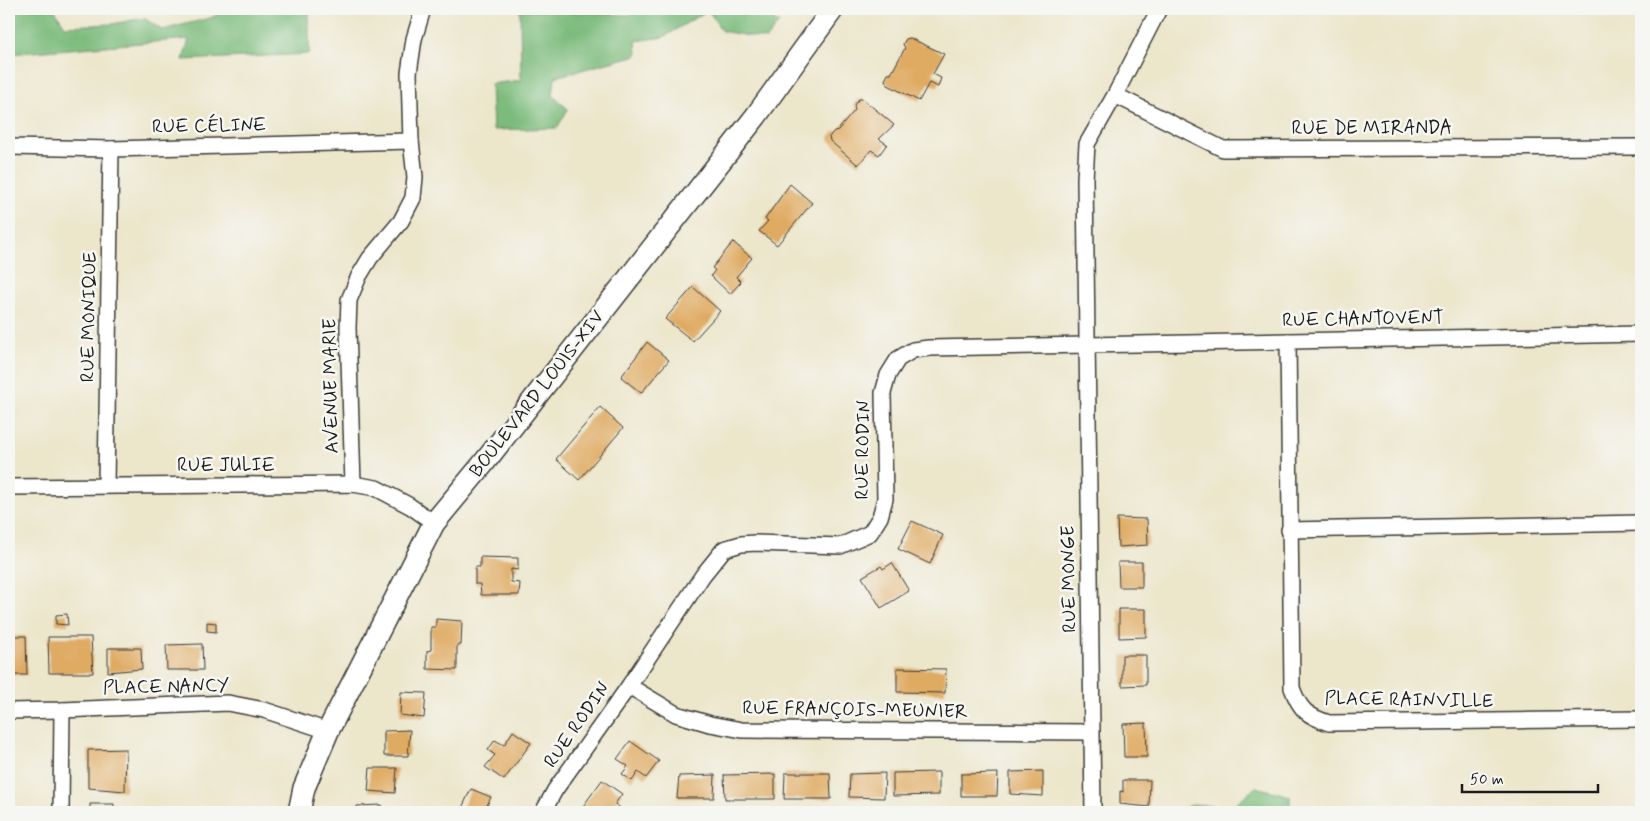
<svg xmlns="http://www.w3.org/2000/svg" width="1650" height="821" font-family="Mynerve,sans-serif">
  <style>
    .forest { fill: #7bbb7c; stroke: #4c6c4c }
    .building { fill: #dfaa62 }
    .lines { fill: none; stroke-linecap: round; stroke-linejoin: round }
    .minor-casing { stroke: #3b3a36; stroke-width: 18 }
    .secondary-casing { stroke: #3b3a36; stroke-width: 24 }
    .minor { stroke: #fff; stroke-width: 15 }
    .secondary { stroke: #fff; stroke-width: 21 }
    .labels { text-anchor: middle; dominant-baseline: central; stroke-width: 5; stroke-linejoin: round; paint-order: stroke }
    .street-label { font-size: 19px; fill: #1c1c1c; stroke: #f6f6f2 }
  </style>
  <rect width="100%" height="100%" fill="#f6f6f2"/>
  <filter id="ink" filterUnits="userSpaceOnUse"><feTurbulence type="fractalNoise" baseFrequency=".02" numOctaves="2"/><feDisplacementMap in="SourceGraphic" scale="10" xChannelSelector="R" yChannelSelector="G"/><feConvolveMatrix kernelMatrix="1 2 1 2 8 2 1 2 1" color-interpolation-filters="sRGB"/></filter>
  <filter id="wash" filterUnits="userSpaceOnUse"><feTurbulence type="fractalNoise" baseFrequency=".0096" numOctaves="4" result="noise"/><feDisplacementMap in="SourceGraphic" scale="20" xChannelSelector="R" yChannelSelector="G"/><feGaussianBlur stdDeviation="1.12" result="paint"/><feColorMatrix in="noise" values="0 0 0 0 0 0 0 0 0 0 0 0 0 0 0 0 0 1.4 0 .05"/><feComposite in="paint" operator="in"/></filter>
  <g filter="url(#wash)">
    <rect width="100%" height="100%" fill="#ece6cb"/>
    <g class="forest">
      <path d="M9 9H54L65 26 112 24 144 18 162 30 210 18 230 9H309V54L183 60 189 39 9 54Z"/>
      <path d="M645 9H757L779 23 766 39 722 31 708 10 664 37 636 41 637 55 555 77 553 96 568 109 557 128 493 130 491 84 521 80 520 10 629 15Z"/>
      <path d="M1256 787 1290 796V812H1181L1180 810 1194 804 1230 808Z"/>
    </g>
    <g id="blocks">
      <g class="building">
        <path d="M910 38 944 54 933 74 941 78 938 87 929 83 919 101 888 85 885 80 888 74H891L905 48 903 44 906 39Z"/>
        <path d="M859 99H863L894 125 879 139 887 144 879 155 871 150 858 165 830 141 829 137 834 131 838 130 855 110 854 105Z"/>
        <path d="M790 184 812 203 777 245 759 231 768 221 765 219Z"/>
        <path d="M733 242 752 258 736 277 741 282 730 294 711 276 715 270 712 268Z"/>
        <path d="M693 287 720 311 693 341 665 319Z"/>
        <path d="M647 342 669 360 641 393 621 377Z"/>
        <path d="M600 407 623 428 579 480 556 459Z"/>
        <path d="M1117 518 1147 519 1148 545 1118 547Z"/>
        <path d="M912 521 943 535 930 564 898 549Z"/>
        <path d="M480 557 518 558V570L511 569V582L520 583 519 595H481L480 584H475V567H480Z"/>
        <path d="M1118 562H1142V587H1119Z"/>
        <path d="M892 563 909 591 881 608 862 577 881 566 883 569Z"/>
        <path d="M1119 609H1146V637L1119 638Z"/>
        <path d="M67 614 68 625 56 624V615Z"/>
        <path d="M436 619 462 621 461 645H457V670L427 669V651L431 650V627H436Z"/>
        <path d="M207 622 216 623V632L207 631Z"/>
        <path d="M9 636H26L27 675H9Z"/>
        <path d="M48 637H91L93 673H49Z"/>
        <path d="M202 644 203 670H167L166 645Z"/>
        <path d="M108 648H141L142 669 108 672Z"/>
        <path d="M1122 655H1146V685L1122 686Z"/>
        <path d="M897 668 946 669 945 693 897 692Z"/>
        <path d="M401 692 426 693 424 718 400 715Z"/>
        <path d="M1146 723 1147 757H1124L1123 724Z"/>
        <path d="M410 730 408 756H384V731Z"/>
        <path d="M513 731 531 743 504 780 485 767 495 755 488 750 495 740 504 745Z"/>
        <path d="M630 741 659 761 646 778 638 772 632 781 622 774 628 766 617 759Z"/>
        <path d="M126 749 125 791 88 788V750Z"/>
        <path d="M370 768H397L395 793 368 791Z"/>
        <path d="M9 770H10L11 788H9Z"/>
        <path d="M1043 771V796L1010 794V772Z"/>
        <path d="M939 772V795L893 796V773Z"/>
        <path d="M785 773H830L831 799H784Z"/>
        <path d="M885 773 884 798 849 797 850 774Z"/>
        <path d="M998 773 997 796H961V774Z"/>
        <path d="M775 774V799H725L724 775Z"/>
        <path d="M715 775 714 798H677L679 776Z"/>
        <path d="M602 780 622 794 615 804 622 809 620 812H585L581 809Z"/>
        <path d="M1123 780H1150L1149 807 1120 804V791L1123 792Z"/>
        <path d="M471 789 491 797 484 812H460Z"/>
        <path d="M90 804H114L113 812H90Z"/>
        <path d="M382 805V812H357V806Z"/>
      </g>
    </g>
  </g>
  <g filter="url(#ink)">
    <use href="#blocks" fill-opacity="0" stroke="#3b3a36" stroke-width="1"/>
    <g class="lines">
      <g class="minor-casing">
        <g id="minor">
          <path d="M1115 95 1223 149 1641 147"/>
          <path d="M9 147 111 149 411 141"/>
          <path d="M1288 341 1292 688C1300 710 1307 716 1329 723L1641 719"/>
          <path d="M353 484 348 328 349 300 359 276 370 258 401 221 413 198 415 177 411 141 409 73 414 39 423 9"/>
          <path d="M106 485 111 149"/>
          <path d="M9 487 353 484 376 488 410 506 434 523"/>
          <path d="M1289 530 1641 523"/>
          <path d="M629 686 676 714 710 724 742 730 1091 732"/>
          <path d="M9 711 62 710 228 703 264 710 328 731"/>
          <path d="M61 812 62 710"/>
          <path d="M543 812 555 790 629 686 703 575 724 549 741 544 755 543 840 546 870 533 880 517 885 499 883 393 888 375 898 359 913 350 929 348 1641 334"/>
          <path d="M1093 812 1085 179 1087 144 1115 95 1159 9"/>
        </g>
      </g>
      <g class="secondary-casing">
        <path id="secondary" d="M299 812 304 788 328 731 434 523 483 464 756 116 833 9"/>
      </g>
      <use href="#minor" class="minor"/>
      <use href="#secondary" class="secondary"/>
    </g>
  </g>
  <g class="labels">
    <g class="street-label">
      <text transform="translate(209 126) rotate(-1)">RUE CÉLINE</text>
      <text x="1372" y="128">RUE DE MIRANDA</text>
      <text transform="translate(89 317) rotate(-89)">RUE MONIQUE</text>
      <text transform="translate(1363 319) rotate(-1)">RUE CHANTOVENT</text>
      <text transform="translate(331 386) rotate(-91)">AVENUE MARIE</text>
      <text transform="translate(537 394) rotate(-52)">BOULEVARD LOUIS-XIV</text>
      <text transform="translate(863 450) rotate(-89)">RUE RODIN</text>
      <text x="226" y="465">RUE JULIE</text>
      <text transform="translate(1069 579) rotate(-91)">RUE MONGE</text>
      <text transform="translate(166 687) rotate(-1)">PLACE NANCY</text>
      <text transform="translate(1409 700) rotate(1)">PLACE RAINVILLE</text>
      <text transform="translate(855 710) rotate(1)">RUE FRANÇOIS-MEUNIER</text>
      <text transform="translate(577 725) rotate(-55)">RUE RODIN</text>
    </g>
  </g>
  <rect width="1650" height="821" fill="none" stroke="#f6f6f2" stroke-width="30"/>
  <path d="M1462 784v8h136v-8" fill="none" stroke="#1c1c1c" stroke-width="2.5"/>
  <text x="1470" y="784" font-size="15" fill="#1c1c1c" stroke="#f6f6f2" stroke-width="4" paint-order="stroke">50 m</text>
</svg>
